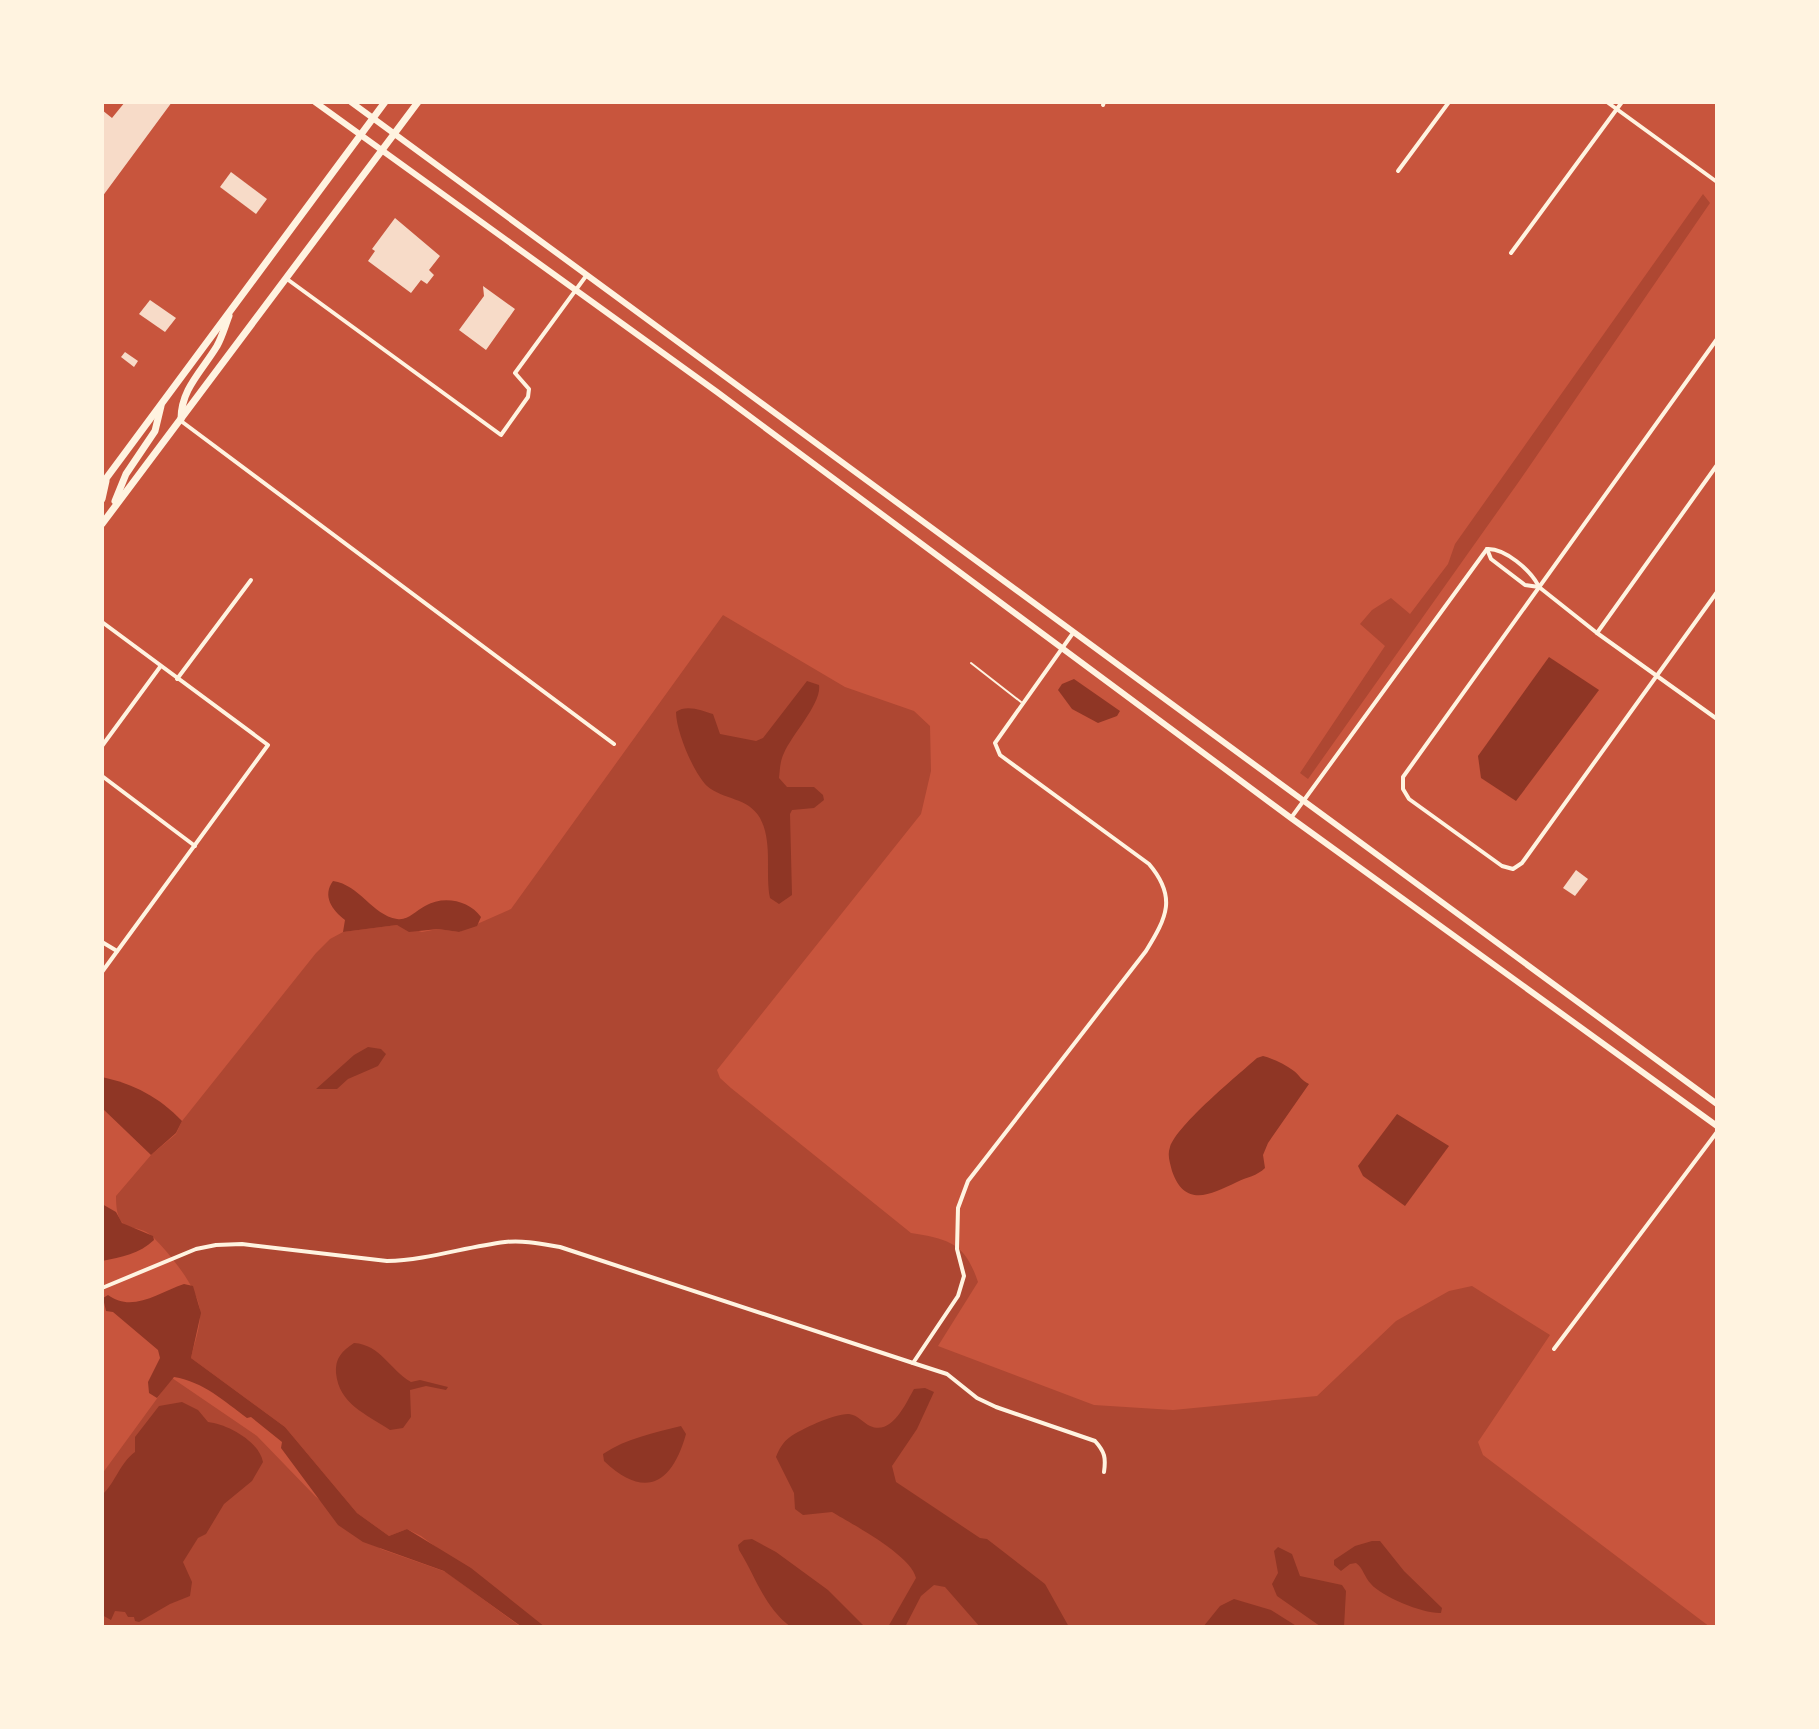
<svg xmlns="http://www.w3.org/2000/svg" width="1819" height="1729" font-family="'Asap Condensed',sans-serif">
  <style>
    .green { fill: #ae4732 }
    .water { fill: #8f3625 }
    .building { fill: #f7dbc8 }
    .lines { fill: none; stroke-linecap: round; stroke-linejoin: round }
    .service { stroke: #fff3e0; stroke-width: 2 }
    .minor { stroke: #fff3e0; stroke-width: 4 }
    .secondary { stroke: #fff3e0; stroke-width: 6 }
    .primary { stroke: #fff3e0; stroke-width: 7 }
  </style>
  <rect width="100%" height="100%" fill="#c8553d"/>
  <g class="green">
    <path d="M1703 194 1710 203 1520 480 1308 779 1300 773 1385 646 1360 624 1372 610 1391 598 1410 614 1448 564 1455 544Z"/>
    <path d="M723 615 845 687 914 711 930 726 931 771 921 814 717 1070 720 1078 731 1088 911 1233C949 1239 965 1243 978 1282L938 1346 1094 1405 1173 1410 1317 1396 1396 1321 1449 1291 1472 1286 1550 1335 1478 1442 1483 1455 1710 1627H544L421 1536 407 1529 389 1536 357 1513 285 1427 191 1358C194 1344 200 1329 200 1315 202 1292 169 1253 153 1237 136 1220 116 1239 116 1196L151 1155 176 1134 182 1121 316 953 330 939 343 932 397 925 422 932 438 929 459 932 511 909Z"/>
    <path d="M172 1378 257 1436 315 1496 381 1549 446 1572 521 1627H102V1474Z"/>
  </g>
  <g class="water">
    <path d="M1549 657 1599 690 1516 801 1481 778 1478 756Z"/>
    <path d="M1074 679 1120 711 1117 716 1098 723 1072 709 1058 690 1062 684Z"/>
    <path d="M807 681 819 685C822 703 792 734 784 753 780 761 780 769 779 778L787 787H814L823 795 824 800 814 808 792 810 790 814 792 895 779 904 770 898C765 873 773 842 760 818 748 797 723 800 707 786 693 772 676 731 676 712 687 704 702 711 713 714L720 734 756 741 763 738Z"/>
    <path d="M333 881C360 885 372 915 397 919 408 921 415 911 425 906 443 895 469 900 481 917L477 926 459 932 438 929 409 932 397 925 343 932 345 920C332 910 322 896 333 881Z"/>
    <path d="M368 1047 381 1049 386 1054 378 1066 348 1079 337 1089H316L354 1055Z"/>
    <path d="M1263 1056C1274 1059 1285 1064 1294 1071 1300 1076 1301 1080 1309 1084L1268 1143 1263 1155 1265 1168C1257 1176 1247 1177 1237 1182 1210 1195 1185 1208 1172 1171 1170 1163 1167 1155 1170 1147 1178 1124 1237 1076 1257 1058Z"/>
    <path d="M102 1077C134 1084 159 1097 182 1121L176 1133 151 1155 102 1108Z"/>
    <path d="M1397 1114 1449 1146 1405 1206 1363 1176 1358 1166Z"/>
    <path d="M102 1204 116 1212 122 1223 153 1236 154 1240C139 1254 122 1257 102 1261Z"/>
    <path d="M184 1284 193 1286 201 1313 191 1358 285 1427 357 1513 389 1536 407 1529 471 1568 545 1627H522L444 1571 363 1542 338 1525 281 1448 282 1442 251 1417 247 1418C224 1401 204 1382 174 1377L157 1398 149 1393 148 1382 160 1358 158 1350 113 1312 106 1311 103 1298 108 1295C132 1313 158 1293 184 1284Z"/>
    <path d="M354 1343C381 1345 389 1369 411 1382L420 1380 448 1387 446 1390 426 1386 410 1390 411 1417 403 1428 390 1430C366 1414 339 1404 336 1373 335 1358 342 1351 354 1343Z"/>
    <path d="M925 1388 934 1392 917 1429 892 1466 896 1482 980 1538 987 1539 1045 1584 1069 1627H980L945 1587 934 1585 921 1596 905 1627H888L916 1578C911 1555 852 1524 832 1512L803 1515 795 1509 794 1493 776 1457C779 1449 783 1442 790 1437 801 1429 836 1413 849 1414 858 1415 862 1422 870 1426 892 1436 906 1403 914 1389Z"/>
    <path d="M182 1402 198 1410 208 1422C227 1424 259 1441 263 1462L252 1481 224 1504 206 1534 198 1538 183 1562 192 1582 190 1596 170 1604 139 1622 135 1621 134 1617H128L125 1612 115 1611 111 1620 102 1615V1495C116 1482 119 1464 135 1452V1437L159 1406Z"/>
    <path d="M681 1426 686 1434C672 1484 645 1500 604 1461L603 1454C627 1438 654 1433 681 1426Z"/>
    <path d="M752 1539 776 1552 828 1590 865 1627H791C764 1607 756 1577 739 1550L738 1545 744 1540Z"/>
    <path d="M1372 1541H1380L1404 1571 1442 1608 1441 1613C1424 1614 1382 1597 1371 1584 1364 1577 1364 1569 1356 1563L1350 1564 1341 1571 1334 1565V1560L1355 1546Z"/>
    <path d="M1278 1547 1292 1554 1300 1576 1342 1585 1346 1591 1344 1627H1322L1317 1624 1277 1596 1272 1584 1278 1573 1274 1551Z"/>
    <path d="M1234 1599 1271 1610 1298 1627H1203L1220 1606Z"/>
  </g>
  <g class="building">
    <path d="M125 102H172L102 197V110L112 118Z"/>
    <path d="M231 172 267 199 256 214 220 187Z"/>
    <path d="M395 218 440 256 429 270 434 275 427 284 421 280 411 293 368 261 375 251 372 249Z"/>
    <path d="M483 286 515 309 486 350 459 330 484 296Z"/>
    <path d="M150 300 176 318 165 332 139 314Z"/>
    <path d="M125 352 138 361 134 367 121 357Z"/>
    <path d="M1576 870 1588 879 1575 896 1563 888Z"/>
  </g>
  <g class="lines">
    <path class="service" d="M971 663 1021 702"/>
    <g class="minor">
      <path d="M1607 102 1717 182"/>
      <path d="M1103 105 1104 102"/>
      <path d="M1398 171 1449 102"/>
      <path d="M1511 253 1622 102"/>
      <path d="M287 279 501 435 528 397 529 389 515 373 586 276"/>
      <path d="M1717 339 1403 777V789L1409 799 1502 866 1513 869 1522 863 1717 592"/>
      <path d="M181 421 614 744"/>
      <path d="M1487 549 1491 559 1525 585 1539 587 1597 633 1717 719"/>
      <path d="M1487 549C1505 548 1530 570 1538 585"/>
      <path d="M102 622 268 745 102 972"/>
      <path d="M1597 633 1717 465"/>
      <path d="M177 679 251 580"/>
      <path d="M102 746 160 667"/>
      <path d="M102 776 195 846"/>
      <path d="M102 789V797"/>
      <path d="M1291 818 1487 549"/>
      <path d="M102 942 117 951"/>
      <path d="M102 1288 196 1249 216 1245 242 1244 387 1261C427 1260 465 1247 505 1242 524 1240 542 1244 560 1247L913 1363 958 1296 964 1276 957 1249 958 1208 968 1181 1146 951C1167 917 1177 897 1149 864L1000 755 995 743 1073 633"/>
      <path d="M1554 1349 1717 1132"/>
      <path d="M913 1363 947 1374 977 1398 996 1407 1095 1441C1105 1452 1106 1458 1104 1472"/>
    </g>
    <g class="secondary">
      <path d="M315 102 717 392 1291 818 1717 1126"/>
      <path d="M351 102 1717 1104"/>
    </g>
    <g class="primary">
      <path d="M181 419C181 389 202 371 217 346 222 337 225 326 229 316"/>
      <path d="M102 484 385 102"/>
      <path d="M102 499 106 481"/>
      <path d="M115 501 126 474 155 431 161 406"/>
      <path d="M102 524 418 102"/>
    </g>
  </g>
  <rect width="1819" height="1729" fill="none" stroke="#fff3e0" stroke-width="208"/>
</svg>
